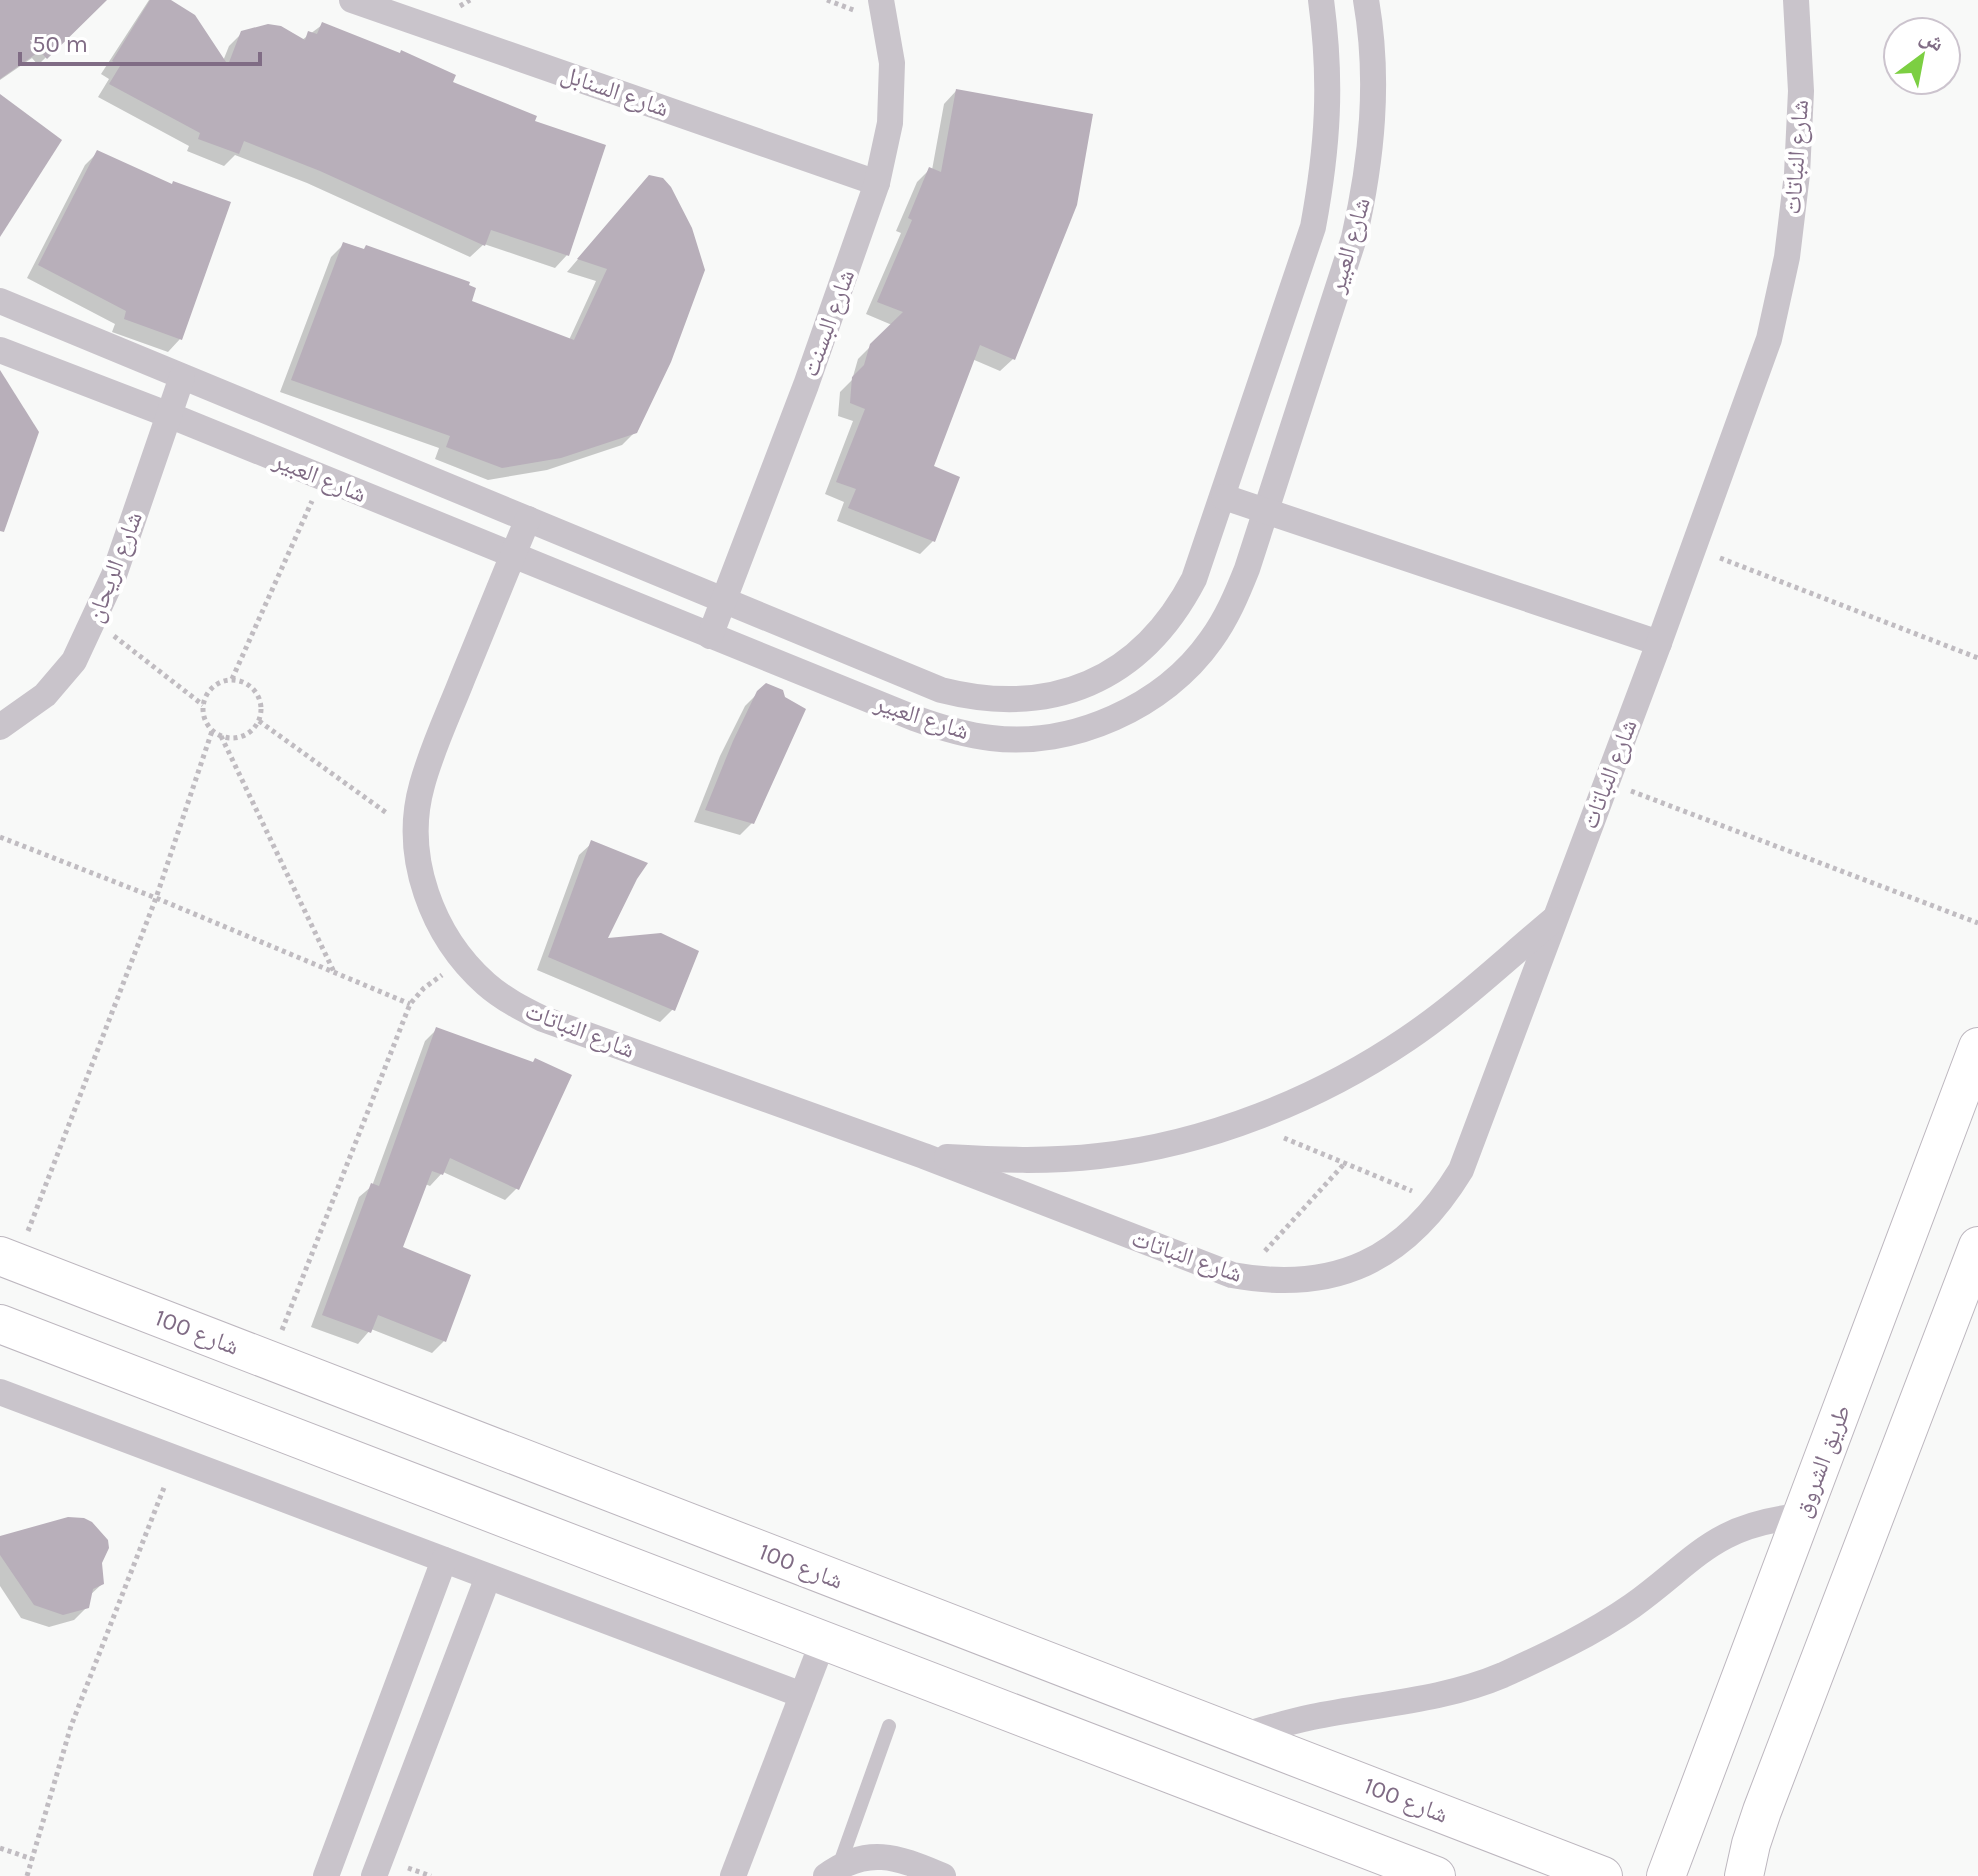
<svg xmlns="http://www.w3.org/2000/svg" width="1978" height="1876" font-family="Karla,'Noto Naskh Arabic',sans-serif">
  <style>
    .shadow { fill: #0003 }
    .building { fill: #b8afba }
    .lines { fill: none; stroke-linecap: round; stroke-linejoin: round }
    .secondary-casing { stroke: #bdb7bf; stroke-width: 40 }
    .path { stroke: #c0bcc1; stroke-width: 5; stroke-dasharray: 4 4; stroke-linecap: butt }
    .lane { stroke: #c9c4cb; stroke-width: 14 }
    .street { stroke: #c9c4cb; stroke-width: 26 }
    .secondary { stroke: #fff; stroke-width: 38 }
    .labels { text-anchor: middle; dominant-baseline: central; stroke-width: 8; stroke-linejoin: round; paint-order: stroke }
    .street-label { font-size: 24px; fill: #806c85; stroke: #fff }
  </style>
  <rect width="100%" height="100%" fill="#f8f9f8"/>
  <g class="shadow">
    <path d="M0 0H104L38 65 32 58 0 80Z"/>
    <path d="M149 0H167L223 61 229 46 242 33 302 40 322 25 532 123 567 255 555 268 484 244 470 257 307 183 235 155 224 166 187 151 189 146 98 97 109 79 101 74Z"/>
    <path d="M956 91 1013 359 1000 371 972 359 932 467 933 541 920 554 837 521 844 502 825 494 853 421 838 416 840 392 852 380 858 359 892 325 866 314 901 233 896 231 917 182 930 169 932 170 944 104Z"/>
    <path d="M98 152 180 339 168 352 112 332 115 324 27 278 85 165Z"/>
    <path d="M637 190 635 432 622 445 547 470 488 480 435 459 439 448 280 392 331 257 344 244 469 302 569 340 596 281 567 272Z"/>
    <path d="M766 685 753 822 740 835 694 822 720 756 745 706Z"/>
    <path d="M592 843 635 878 605 940 673 1009 660 1022 537 970 579 855Z"/>
    <path d="M437 1029 517 1188 505 1200 443 1172 430 1186 425 1184 401 1248 444 1341 432 1353 371 1329 358 1344 311 1327 359 1197 372 1186 425 1041Z"/>
    <path d="M0 1538 100 1562 102 1584 89 1596 87 1607 74 1620 49 1627 21 1618 0 1586Z"/>
  </g>
  <g class="building">
    <path d="M0 0H107L47 59 40 51 0 79Z"/>
    <path d="M150 0H171L195 15 228 65 241 31 268 24 281 26 305 40 308 31 317 34 322 22 400 53 401 50 456 75 453 82 537 116 535 121 606 145 569 256 491 230 485 246 320 171 244 141 239 154 198 139 200 133 109 84 120 66 112 61Z"/>
    <path d="M956 89 1093 114 1077 205 1015 360 980 345 934 466 960 477 935 542 848 508 856 489 836 482 865 409 850 403 852 377 864 365 870 344 903 312 877 302 912 220 908 218 929 167 941 172Z"/>
    <path d="M0 94 62 140 0 237Z"/>
    <path d="M97 150 172 184 173 181 231 202 182 340 124 319 126 311 38 265Z"/>
    <path d="M649 175 663 178 671 187 692 228 705 270 671 362 637 433 561 458 502 468 446 447 450 436 291 380 343 242 364 249 366 245 470 282 469 285 476 288 472 301 574 340 607 269 577 259Z"/>
    <path d="M0 370 39 432 4 532 0 531Z"/>
    <path d="M766 683 783 690 785 697 806 709 754 824 705 810 733 741 757 691Z"/>
    <path d="M591 840 648 863 637 879 608 938 661 933 699 951 675 1011 548 957Z"/>
    <path d="M436 1027 533 1062 535 1058 572 1075 519 1190 450 1158 443 1175 432 1171 403 1247 471 1275 446 1342 378 1315 371 1333 322 1315 371 1183 379 1186Z"/>
    <path d="M68 1517 84 1518 92 1522 108 1540 109 1548 102 1563 104 1584 93 1589 89 1608 63 1615 34 1605 0 1555V1536Z"/>
  </g>
  <g class="lines">
    <g class="secondary-casing">
      <g id="secondary">
        <path d="M0 1256 1603 1876"/>
        <path d="M0 1324 1436 1876"/>
        <path d="M1666 1876 1978 1047"/>
        <path d="M1744 1876 1751 1844 1762 1811 1978 1246"/>
      </g>
    </g>
    <g class="path">
      <path d="M827 0 856 11"/>
      <path d="M460 6 470 0"/>
      <path d="M1720 558 1978 658"/>
      <path d="M114 636 203 705"/>
      <path d="M232 679 312 501"/>
      <circle cx="232" cy="709" r="29"/>
      <path d="M259 721 388 814"/>
      <path d="M221 736 334 972"/>
      <path d="M1631 791 1978 923"/>
      <path d="M0 837 156 898 410 1004"/>
      <path d="M1284 1138 1412 1191"/>
      <path d="M28 1231 156 898 212 731"/>
      <path d="M1265 1251 1345 1163"/>
      <path d="M282 1330 410 1004 424 988 442 975"/>
      <path d="M0 1848 32 1859"/>
      <path d="M408 1868 431 1876"/>
      <path d="M27 1876 71 1726 165 1485"/>
    </g>
    <path class="lane" d="M839 1866 889 1726"/>
    <g class="street">
      <path d="M352 0 877 183"/>
      <path d="M0 301 941 690C1051 718 1141 681 1194 579L1313 227C1328 146 1332 82 1321 0"/>
      <path d="M0 350 169 415 914 718C939 727 964 735 991 738 1072 748 1164 707 1211 640 1227 618 1237 594 1247 569L1354 238C1372 159 1380 80 1366 0"/>
      <path d="M1224 497 1659 643"/>
      <path d="M528 519C506 571 485 624 463 677 449 713 432 748 422 785 402 856 432 936 486 984 503 999 523 1009 543 1019L924 1156 1232 1275C1336 1294 1406 1260 1461 1170L1659 643 1769 339 1787 257 1797 174 1801 91 1796 0"/>
      <path d="M710 636 806 385 877 183 890 123 892 63 881 0"/>
      <path d="M0 727 45 695 74 661 114 575 182 377"/>
      <path d="M947 1157C998 1160 1048 1162 1099 1156 1207 1144 1317 1100 1407 1039 1459 1004 1505 960 1553 920"/>
      <path d="M0 1392 802 1695"/>
      <path d="M1241 1736C1265 1729 1288 1722 1312 1717 1375 1704 1442 1701 1503 1675 1547 1655 1592 1634 1632 1606 1697 1559 1713 1525 1801 1516"/>
      <path d="M326 1876 444 1560"/>
      <path d="M374 1876 488 1577"/>
      <path d="M733 1876 823 1641"/>
      <path d="M826 1876C869 1844 899 1858 943 1876"/>
    </g>
    <use href="#secondary" class="secondary"/>
  </g>
  <g class="labels">
    <g class="street-label">
      <text transform="translate(615 91) rotate(19)">شارع السنابل</text>
      <text transform="translate(1796 157) rotate(-86)">شارع النباتات</text>
      <text transform="translate(1349 245) rotate(-74)">شارع العبير</text>
      <text transform="translate(828 323) rotate(-70)">شارع البسنت</text>
      <text transform="translate(320 477) rotate(22)">شارع العبير</text>
      <text transform="translate(114 567) rotate(-69)">شارع الريحان</text>
      <text transform="translate(922 717) rotate(18)">شارع العبير</text>
      <text transform="translate(1609 774) rotate(-69)">شارع النباتات</text>
      <text transform="translate(580 1030) rotate(21)">شارع النباتات</text>
      <text transform="translate(1187 1256) rotate(19)">شارع النباتات</text>
      <text transform="translate(197 1332) rotate(21)">شارع 100</text>
      <text transform="translate(1822 1461) rotate(-69)">طريق الشروق</text>
      <text transform="translate(801 1566) rotate(21)">شارع 100</text>
      <text transform="translate(1406 1800) rotate(21)">شارع 100</text>
    </g>
  </g>
  <g transform="translate(1922 56) rotate(32)"><circle r="38" fill="#ffffff" stroke="#ccc4ce" stroke-width="2"/>
  <path d="M0-6L14 30L0 20L-14 30Z" fill="#7ccf42"/>
  <text y="-12" font-size="22" font-weight="bold" text-anchor="middle" fill="#806c85">ش</text>
  </g>
  <path d="M20 52v12h240v-12" fill="none" stroke="#806c85" stroke-width="4"/>
  <text x="32" y="52" font-size="24" fill="#806c85" stroke="#ffffff" stroke-width="6" paint-order="stroke">50 m</text>
</svg>
